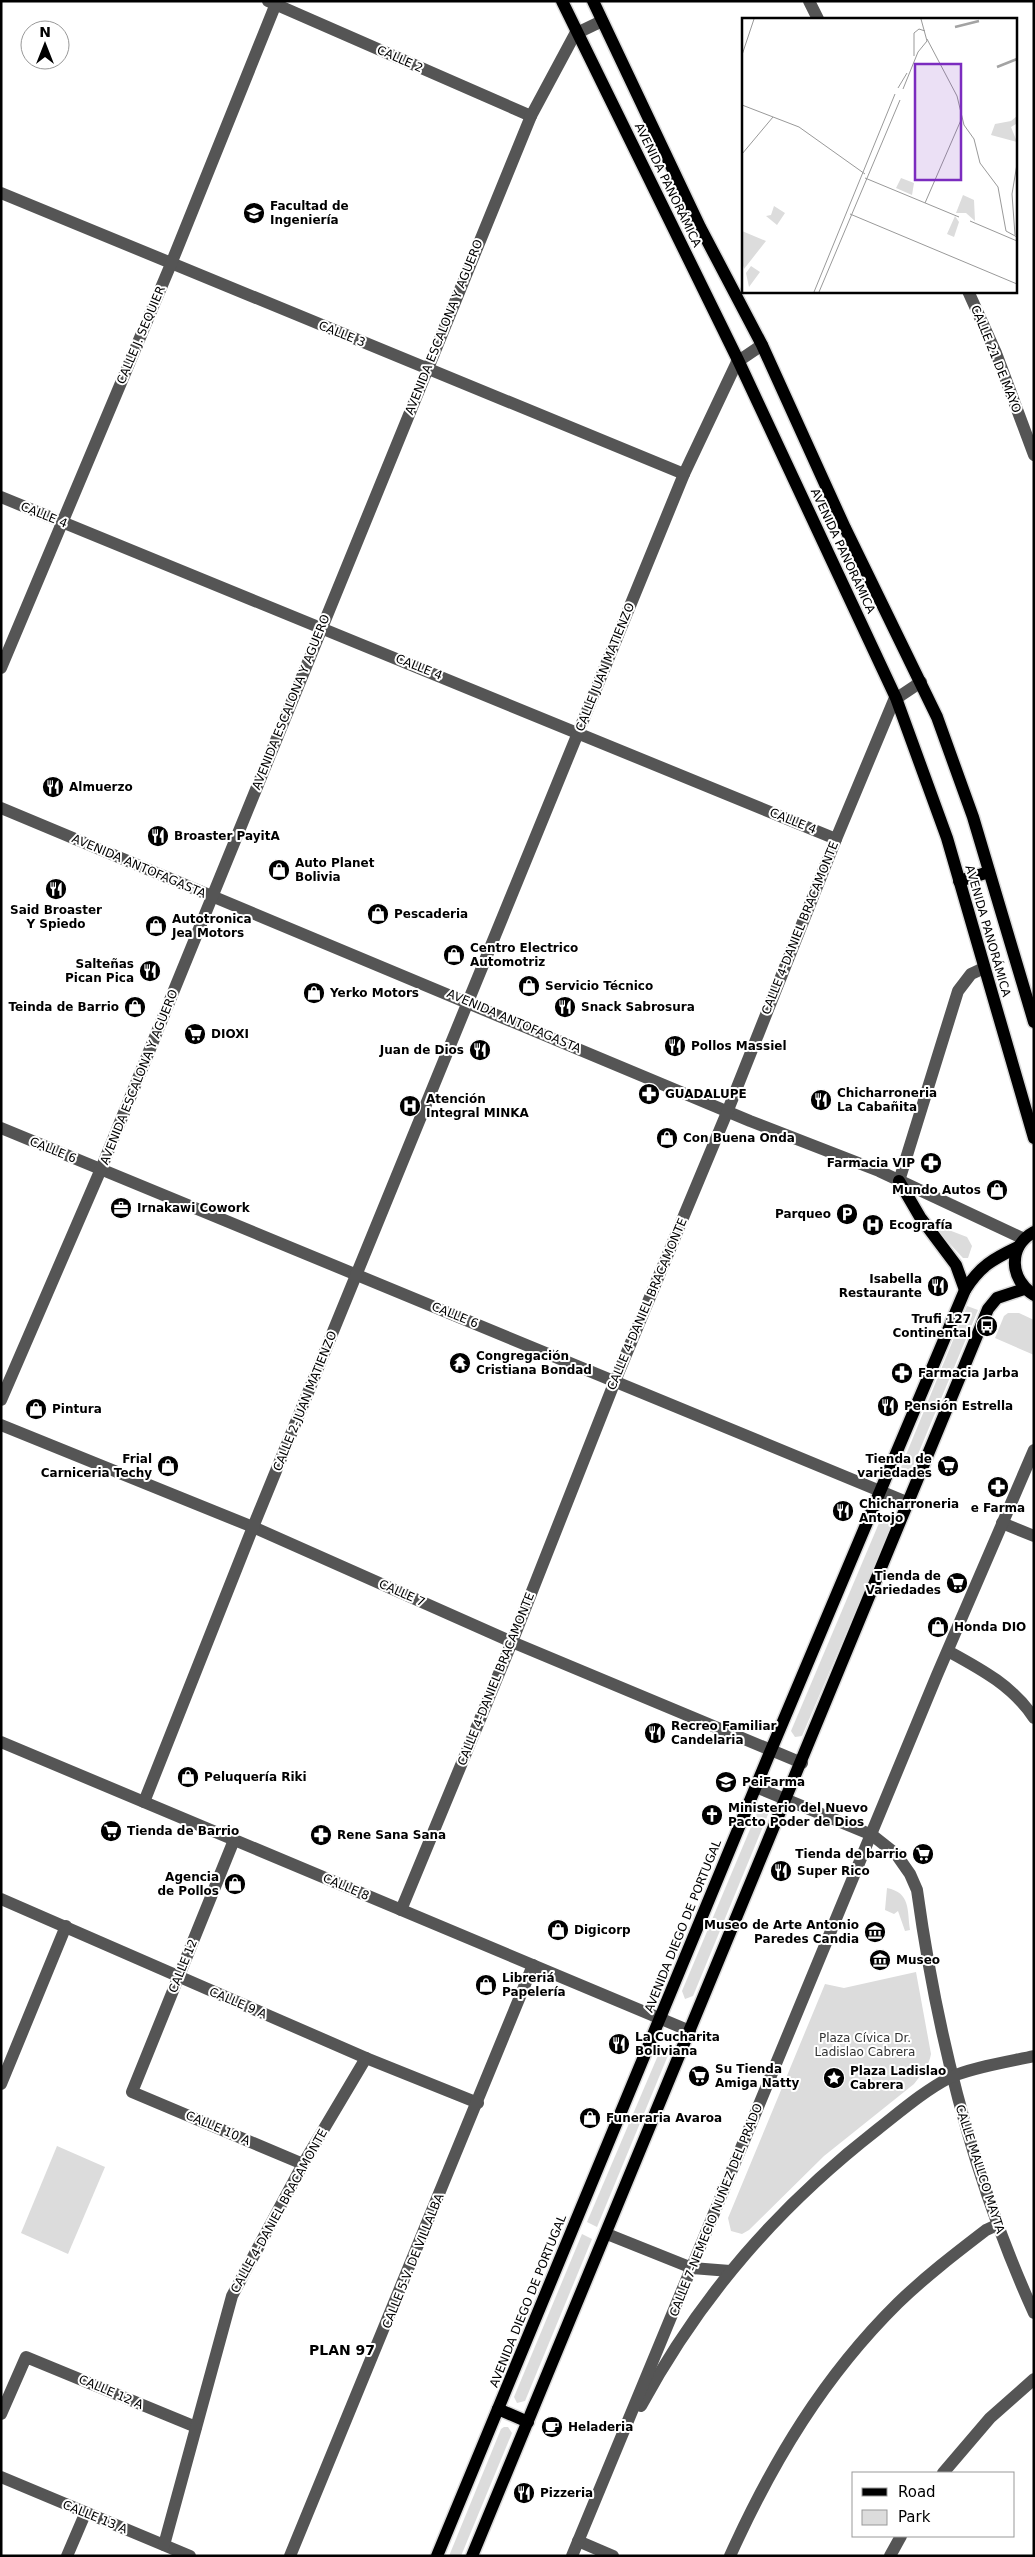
<svg xmlns="http://www.w3.org/2000/svg" width="1035" height="2557" font-family="'DejaVu Sans',sans-serif">
  <style>
    .green { fill: #dcdcdc }
    .lines { fill: none; stroke-linecap: round; stroke-linejoin: round }
    .major-casing { stroke: #dbdbdb; stroke-width: 15 }
    .minor { stroke: #555; stroke-width: 12 }
    .major { stroke: #000; stroke-width: 12 }
    .labels { text-anchor: middle; dominant-baseline: central; stroke-width: 4; stroke-linejoin: round; paint-order: stroke }
    .street-label { font-size: 12px; fill: #000; stroke: #fff }
    .poi-label { font-size: 12px; font-weight: bold; fill: #000; stroke: #fff; text-anchor: start }
    .park-label { font-size: 12px; fill: #333; stroke: #fff }
    .neighbourhood-label { font-size: 14px; font-weight: bold; fill: #000; stroke: #fff }
    .inset-river { fill: none; stroke: #a3a3a3; stroke-width: 2.5 }
    .inset-road { fill: none; stroke: #999; stroke-width: 1 }
    .view { fill: #7b2cbf; fill-opacity: 0.15; stroke: #7b2cbf; stroke-width: 2.5 }
    .inset-edge { fill: none; stroke: #000; stroke-width: 2.5 }
  </style>
  <rect width="100%" height="100%" fill="#fff"/>
  <g class="green">
    <path d="M933 1224 967 1237 972 1246 968 1258H963L933 1226Z"/>
    <path d="M967 1306 978 1310 911 1471 905 1472 901 1467Z"/>
    <path d="M1008 1313H1019L1034 1320V1355L995 1338 1004 1316Z"/>
    <path d="M886 1514H890L894 1521 802 1736 795 1737 791 1731 882 1516Z"/>
    <path d="M762 1805 768 1807 769 1812 693 1996 685 1999 682 1991 759 1808Z"/>
    <path d="M887 1888C911 1893 907 1910 910 1930L905 1931 898 1911 894 1914 885 1910Z"/>
    <path d="M916 1972 931 2054C929 2066 922 2074 914 2084L824 2156 749 2230 742 2234 731 2231 728 2218 825 1984 844 1988Z"/>
    <path d="M662 2046 669 2049V2053L597 2227 587 2222Z"/>
    <path d="M57 2146 105 2167 68 2254 21 2233Z"/>
    <path d="M582 2234 592 2239 525 2401 517 2403 514 2397Z"/>
    <path d="M504 2427H508L512 2433 461 2556H449L501 2429Z"/>
  </g>
  <g class="lines">
    <g class="major-casing">
      <g id="major">
        <path d="M562 1 738 360 896 698 947 838 1034 1138"/>
        <path d="M593 1 700 227 762 345 845 528 937 717 973 817 1034 1022"/>
        <path d="M959 881 989 872"/>
        <path d="M899 1181 920 1217 956 1265 965 1290"/>
        <path d="M1034 1232C1007 1247 1010 1280 1034 1295"/>
        <path d="M498 2409 528 2422"/>
        <path d="M437 2556 771 1750 965 1290C980 1266 993 1259 1018 1247"/>
        <path d="M472 2556 988 1309 997 1298 1024 1289"/>
      </g>
    </g>
    <g class="minor">
      <path d="M268 1 531 116"/>
      <path d="M809 1 818 19"/>
      <path d="M1 193 684 474"/>
      <path d="M968 291 996 353 1034 455"/>
      <path d="M1 497 836 839"/>
      <path d="M1 668 171 264 277 1"/>
      <path d="M1 808 750 1121 879 1171 1024 1239"/>
      <path d="M1 1128 909 1503"/>
      <path d="M899 1181 958 991 971 974 984 968"/>
      <path d="M1 1400 101 1169 531 116 575 34 602 21"/>
      <path d="M1 1425 253 1527 512 1642 802 1763"/>
      <path d="M1002 1523 1034 1536"/>
      <path d="M948 1651C981 1669 1013 1686 1034 1718"/>
      <path d="M1 1742 690 2031"/>
      <path d="M756 1787 872 1835 896 1854 910 1874 917 1890C937 2035 973 2179 1034 2313"/>
      <path d="M144 1802 253 1527 684 474 737 362 762 345"/>
      <path d="M234 1840 132 2092 303 2164"/>
      <path d="M1 1899 366 2058 478 2103"/>
      <path d="M401 1910 512 1642 615 1381 728 1110 836 839 894 700 921 682"/>
      <path d="M1 2084 66 1926"/>
      <path d="M607 2234 692 2268 730 2271"/>
      <path d="M641 2406C701 2295 779 2206 878 2129 901 2111 924 2091 949 2078 968 2068 1012 2061 1034 2056"/>
      <path d="M1 2414 26 2357 196 2427"/>
      <path d="M943 2473 990 2418 1034 2379"/>
      <path d="M1 2477 190 2556"/>
      <path d="M578 2541 613 2556"/>
      <path d="M164 2545 232 2296 303 2164 366 2058"/>
      <path d="M67 2556 85 2514"/>
      <path d="M290 2556 533 1965"/>
      <path d="M572 2556 937 1675 1034 1450"/>
      <path d="M730 2556C773 2461 824 2376 898 2303 926 2276 956 2253 986 2230L997 2225"/>
      <path d="M890 2556 901 2536"/>
    </g>
    <use href="#major" class="major"/>
  </g>
  <defs>
    <g id="university-disc" transform="scale(1.125)"><circle r="9.5" fill="#000" stroke="#fff"/><path d="M0-5L7-2L0 1L-7-2ZM-4 1L0 2.5L4 1V4Q0 6-4 4Z" fill="#fff"/></g>
    <g id="restaurant-disc" transform="scale(1.125)"><circle r="9.5" fill="#000" stroke="#fff"/><path d="M-5-6h1v4h1v-4h1v4h1v-4h1v5L-1.5 .5V6h-2V.5L-5-1ZM5-6V6H3V1.5H1.5Q1.5-4 5-6Z" fill="#fff"/></g>
    <g id="shop-disc" transform="scale(1.125)"><circle r="9.5" fill="#000" stroke="#fff"/><path d="M-5-2.5h2.3a2.7 3.5 0 0 1 5.4 0H5L5.5 6h-11ZM-1.5-2.5h3a1.5 2.3 0 0 0-3 0Z" fill="#fff"/></g>
    <g id="supermarket-disc" transform="scale(1.125)"><circle r="9.5" fill="#000" stroke="#fff"/><path d="M-6-5.5h2.5l.6 2H6L4.5 2H-2.5L-4.4-4H-6ZM-1.5 3.2a1.3 1.3 0 1 0 .1 0ZM3 3.2a1.3 1.3 0 1 0 .1 0Z" fill="#fff"/></g>
    <g id="pharmacy-disc" transform="scale(1.125)"><circle r="9.5" fill="#000" stroke="#fff"/><path d="M-2-6h4v4h4v4h-4v4h-4v-4h-4v-4h4Z" fill="#fff"/></g>
    <g id="hospital-disc" transform="scale(1.125)"><circle r="9.5" fill="#000" stroke="#fff"/><path d="M-5-5h3v3.5h4V-5h3V5h-3V1.5h-4V5h-3Z" fill="#fff"/></g>
    <g id="office-disc" transform="scale(1.125)"><circle r="9.5" fill="#000" stroke="#fff"/><path d="M-6-3h4V-5.5h4V-3h4V5H-6ZM-1-4.5V-3h2v-1.5ZM-6 0V1H6V0Z" fill="#fff"/></g>
    <g id="parking-disc" transform="scale(1.125)"><circle r="9.5" fill="#000" stroke="#fff"/><path d="M-3.5-5.5H1a3.5 3.5 0 0 1 0 7H-1V5.5H-3.5ZM-1-3.4V-.6H.8a1.4 1.4 0 0 0 0-2.8Z" fill="#fff"/></g>
    <g id="bus-disc" transform="scale(1.125)"><circle r="9.5" fill="#000" stroke="#fff"/><path d="M-5-6H5V4H4V6H2V4H-2V6H-4V4H-5ZM-3.5-4V0h7V-4ZM-3.5 1.2v1.5H-2V1.2ZM2 1.2v1.5H3.5V1.2Z" fill="#fff"/></g>
    <g id="temple-disc" transform="scale(1.125)"><circle r="9.5" fill="#000" stroke="#fff"/><path d="M0-6L5-2H3V0L6.5 2.5H4V6H1.5V3h-3V6H-4V2.5H-6.5L-3 0V-2H-5Z" fill="#fff"/></g>
    <g id="church-disc" transform="scale(1.125)"><circle r="9.5" fill="#000" stroke="#fff"/><path d="M-1.2-6h2.4v3.5h3.3v2.4h-3.3V6h-2.4V-.1h-3.3v-2.4h3.3Z" fill="#fff"/></g>
    <g id="museum-disc" transform="scale(1.125)"><circle r="9.5" fill="#000" stroke="#fff"/><path d="M0-6L6-3V-2H-6V-3ZM-5-1h2V3h-2ZM-1-1h2V3h-2ZM3-1h2V3H3ZM-6 4H6V6H-6Z" fill="#fff"/></g>
    <g id="sight-disc" transform="scale(1.125)"><circle r="9.5" fill="#000" stroke="#fff"/><path d="M0-6L1.8-2.2L6-1.7L2.9 1.2L3.7 5.4L0 3.3L-3.7 5.4L-2.9 1.2L-6-1.7L-1.8-2.2Z" fill="#fff"/></g>
    <g id="cafe-disc" transform="scale(1.125)"><circle r="9.5" fill="#000" stroke="#fff"/><path d="M-5.5-4.5H6V0H3Q3 3.5 0 3.5H-2.5Q-5.5 3.5-5.5 0ZM3-3.2v2h1.7v-2ZM-6 4.5H4V6H-6Z" fill="#fff"/></g>
  </defs>
  <g fill-rule="evenodd">
    <use href="#university-disc" x="254" y="213"/>
    <use href="#restaurant-disc" x="53" y="787"/>
    <use href="#restaurant-disc" x="158" y="836"/>
    <use href="#shop-disc" x="279" y="870"/>
    <use href="#restaurant-disc" x="56" y="889"/>
    <use href="#shop-disc" x="378" y="914"/>
    <use href="#shop-disc" x="156" y="926"/>
    <use href="#shop-disc" x="454" y="955"/>
    <use href="#restaurant-disc" x="150" y="971"/>
    <use href="#shop-disc" x="529" y="986"/>
    <use href="#shop-disc" x="314" y="993"/>
    <use href="#shop-disc" x="135" y="1007"/>
    <use href="#restaurant-disc" x="565" y="1007"/>
    <use href="#supermarket-disc" x="195" y="1034"/>
    <use href="#restaurant-disc" x="675" y="1046"/>
    <use href="#restaurant-disc" x="480" y="1050"/>
    <use href="#pharmacy-disc" x="649" y="1094"/>
    <use href="#restaurant-disc" x="821" y="1100"/>
    <use href="#hospital-disc" x="410" y="1106"/>
    <use href="#shop-disc" x="667" y="1138"/>
    <use href="#pharmacy-disc" x="931" y="1163"/>
    <use href="#shop-disc" x="997" y="1190"/>
    <use href="#office-disc" x="121" y="1208"/>
    <use href="#parking-disc" x="847" y="1214"/>
    <use href="#hospital-disc" x="873" y="1225"/>
    <use href="#restaurant-disc" x="938" y="1286"/>
    <use href="#bus-disc" x="987" y="1326"/>
    <use href="#temple-disc" x="460" y="1363"/>
    <use href="#pharmacy-disc" x="902" y="1373"/>
    <use href="#restaurant-disc" x="888" y="1406"/>
    <use href="#shop-disc" x="36" y="1409"/>
    <use href="#shop-disc" x="168" y="1466"/>
    <use href="#supermarket-disc" x="948" y="1466"/>
    <use href="#pharmacy-disc" x="998" y="1487"/>
    <use href="#restaurant-disc" x="843" y="1511"/>
    <use href="#supermarket-disc" x="957" y="1583"/>
    <use href="#shop-disc" x="938" y="1627"/>
    <use href="#restaurant-disc" x="655" y="1733"/>
    <use href="#shop-disc" x="188" y="1777"/>
    <use href="#university-disc" x="726" y="1782"/>
    <use href="#church-disc" x="712" y="1815"/>
    <use href="#supermarket-disc" x="111" y="1831"/>
    <use href="#pharmacy-disc" x="321" y="1835"/>
    <use href="#supermarket-disc" x="923" y="1854"/>
    <use href="#restaurant-disc" x="781" y="1871"/>
    <use href="#shop-disc" x="235" y="1884"/>
    <use href="#shop-disc" x="558" y="1930"/>
    <use href="#museum-disc" x="875" y="1932"/>
    <use href="#museum-disc" x="880" y="1960"/>
    <use href="#shop-disc" x="486" y="1985"/>
    <use href="#restaurant-disc" x="619" y="2044"/>
    <use href="#supermarket-disc" x="699" y="2076"/>
    <use href="#sight-disc" x="834" y="2078"/>
    <use href="#shop-disc" x="590" y="2118"/>
    <use href="#cafe-disc" x="552" y="2427"/>
    <use href="#restaurant-disc" x="524" y="2493"/>
  </g>
  <g class="labels">
    <g class="street-label">
      <text transform="translate(400 59) rotate(24)">CALLE 2</text>
      <text transform="translate(668 185) rotate(64)">AVENIDA PANORÁMICA</text>
      <text transform="translate(444 327) rotate(-68)">AVENIDA ESCALONA Y AGUERO</text>
      <text transform="translate(342 334) rotate(22)">CALLE 3</text>
      <text transform="translate(141 335) rotate(-67)">CALLE J. SEQUIER</text>
      <text transform="translate(996 359) rotate(68)">CALLE 21 DE MAYO</text>
      <text transform="translate(44 515) rotate(22)">CALLE 4</text>
      <text transform="translate(843 551) rotate(65)">AVENIDA PANORÁMICA</text>
      <text transform="translate(419 667) rotate(22)">CALLE 4</text>
      <text transform="translate(605 667) rotate(-68)">CALLE JUAN MATIENZO</text>
      <text transform="translate(291 702) rotate(-68)">AVENIDA ESCALONA Y AGUERO</text>
      <text transform="translate(793 821) rotate(22)">CALLE 4</text>
      <text transform="translate(139 866) rotate(23)">AVENIDA ANTOFAGASTA</text>
      <text transform="translate(800 928) rotate(-68)">CALLE 4-DANIEL BRACAMONTE</text>
      <text transform="translate(988 931) rotate(74)">AVENIDA PANORÁMICA</text>
      <text transform="translate(514 1021) rotate(23)">AVENIDA ANTOFAGASTA</text>
      <text transform="translate(139 1077) rotate(-68)">AVENIDA ESCALONA Y AGUERO</text>
      <text transform="translate(53 1150) rotate(22)">CALLE 6</text>
      <text transform="translate(647 1304) rotate(-67)">CALLE 4-DANIEL BRACAMONTE</text>
      <text transform="translate(455 1315) rotate(22)">CALLE 6</text>
      <text transform="translate(305 1401) rotate(-68)">CALLE 2-JUAN MATIENZO</text>
      <text transform="translate(402 1593) rotate(24)">CALLE 7</text>
      <text transform="translate(496 1679) rotate(-68)">CALLE 4-DANIEL BRACAMONTE</text>
      <text transform="translate(346 1887) rotate(23)">CALLE 8</text>
      <text transform="translate(683 1926) rotate(-68)">AVENIDA DIEGO DE PORTUGAL</text>
      <text transform="translate(183 1966) rotate(-68)">CALLE 12</text>
      <text transform="translate(238 2003) rotate(23)">CALLE 9 A</text>
      <text transform="translate(218 2128) rotate(23)">CALLE 10 A</text>
      <text transform="translate(980 2169) rotate(72)">CALLE MALLCO MAYTA</text>
      <text transform="translate(716 2210) rotate(-68)">CALLE 7-NEMECIO NUÑEZ DEL PRADO</text>
      <text transform="translate(279 2211) rotate(-61)">CALLE 4-DANIEL BRACAMONTE</text>
      <text transform="translate(413 2261) rotate(-68)">CALLE 5-V. DE VILLALBA</text>
      <text transform="translate(528 2301) rotate(-68)">AVENIDA DIEGO DE PORTUGAL</text>
      <text transform="translate(111 2392) rotate(23)">CALLE 12 A</text>
      <text transform="translate(95 2517) rotate(22)">CALLE 13 A</text>
    </g>
    <g class="poi-label">
      <text x="270" y="206">Facultad de<tspan x="270" dy="14">Ingeniería</tspan></text>
      <text x="69" y="787">Almuerzo</text>
      <text x="174" y="836">Broaster PayitA</text>
      <text x="295" y="863">Auto Planet<tspan x="295" dy="14">Bolivia</tspan></text>
      <text x="56" y="910" text-anchor="middle">Said Broaster<tspan x="56" dy="14">Y Spiedo</tspan></text>
      <text x="394" y="914">Pescaderia</text>
      <text x="172" y="919">Autotronica<tspan x="172" dy="14">Jea Motors</tspan></text>
      <text x="470" y="948">Centro Electrico<tspan x="470" dy="14">Automotriz</tspan></text>
      <text x="134" y="964" text-anchor="end">Salteñas<tspan x="134" dy="14">Pican Pica</tspan></text>
      <text x="545" y="986">Servicio Técnico</text>
      <text x="330" y="993">Yerko Motors</text>
      <text x="119" y="1007" text-anchor="end">Teinda de Barrio</text>
      <text x="581" y="1007">Snack Sabrosura</text>
      <text x="211" y="1034">DIOXI</text>
      <text x="691" y="1046">Pollos Massiel</text>
      <text x="464" y="1050" text-anchor="end">Juan de Dios</text>
      <text x="837" y="1093">Chicharroneria<tspan x="837" dy="14">La Cabañita</tspan></text>
      <text x="665" y="1094">GUADALUPE</text>
      <text x="426" y="1099">Atención<tspan x="426" dy="14">Integral MINKA</tspan></text>
      <text x="683" y="1138">Con Buena Onda</text>
      <text x="915" y="1163" text-anchor="end">Farmacia VIP</text>
      <text x="981" y="1190" text-anchor="end">Mundo Autos</text>
      <text x="137" y="1208">Irnakawi Cowork</text>
      <text x="831" y="1214" text-anchor="end">Parqueo</text>
      <text x="889" y="1225">Ecografía</text>
      <text x="922" y="1279" text-anchor="end">Isabella<tspan x="922" dy="14">Restaurante</tspan></text>
      <text x="971" y="1319" text-anchor="end">Trufi 127<tspan x="971" dy="14">Continental</tspan></text>
      <text x="476" y="1356">Congregación<tspan x="476" dy="14">Cristiana Bondad</tspan></text>
      <text x="918" y="1373">Farmacia Jarba</text>
      <text x="904" y="1406">Pensión Estrella</text>
      <text x="52" y="1409">Pintura</text>
      <text x="152" y="1459" text-anchor="end">Frial<tspan x="152" dy="14">Carniceria Techy</tspan></text>
      <text x="932" y="1459" text-anchor="end">Tienda de<tspan x="932" dy="14">variedades</tspan></text>
      <text x="859" y="1504">Chicharroneria<tspan x="859" dy="14">Antojo</tspan></text>
      <text x="998" y="1508" text-anchor="middle">e Farma</text>
      <text x="941" y="1576" text-anchor="end">Tienda de<tspan x="941" dy="14">Variedades</tspan></text>
      <text x="954" y="1627">Honda DIO</text>
      <text x="671" y="1726">Recreo Familiar<tspan x="671" dy="14">Candelaria</tspan></text>
      <text x="204" y="1777">Peluquería Riki</text>
      <text x="742" y="1782">PeiFarma</text>
      <text x="728" y="1808">Ministerio del Nuevo<tspan x="728" dy="14">Pacto Poder de Dios</tspan></text>
      <text x="127" y="1831">Tienda de Barrio</text>
      <text x="337" y="1835">Rene Sana Sana</text>
      <text x="907" y="1854" text-anchor="end">Tienda de barrio</text>
      <text x="797" y="1871">Super Rico</text>
      <text x="219" y="1877" text-anchor="end">Agencia<tspan x="219" dy="14">de Pollos</tspan></text>
      <text x="859" y="1925" text-anchor="end">Museo de Arte Antonio<tspan x="859" dy="14">Paredes Candia</tspan></text>
      <text x="574" y="1930">Digicorp</text>
      <text x="896" y="1960">Museo</text>
      <text x="502" y="1978">Libreriá<tspan x="502" dy="14">Papelería</tspan></text>
      <text x="635" y="2037">La Cucharita<tspan x="635" dy="14">Boliviana</tspan></text>
      <text x="715" y="2069">Su Tienda<tspan x="715" dy="14">Amiga Natty</tspan></text>
      <text x="850" y="2071">Plaza Ladislao<tspan x="850" dy="14">Cabrera</tspan></text>
      <text x="606" y="2118">Funeraria Avaroa</text>
      <text x="568" y="2427">Heladeria</text>
      <text x="540" y="2493">Pizzeria</text>
    </g>
    <g class="park-label">
      <text x="865" y="2038">Plaza Cívica Dr.<tspan x="865" dy="14">Ladislao Cabrera</tspan></text>
    </g>
    <g class="neighbourhood-label">
      <text x="342" y="2350">PLAN 97</text>
    </g>
  </g>
  <g transform="translate(742 18)">
    <rect width="275" height="275" fill="#fff"/>
    <path d="M275 98 274 106 269 109 275 124 249 117 253 106 269 103ZM159 160 172 165 170 177 154 170ZM221 177 232 182 233 203 224 195H214ZM32 188 43 195 35 207 24 198 29 197ZM213 198 217 204 212 219 205 216ZM0 213 24 223 2 251 0 244ZM9 248 18 254 7 269 4 255Z" fill="#dcdcdc"/>
    <path class="inset-river" d="M213 9 237 3M255 49 275 41"/>
    <path class="inset-road" d="M185 21 215 78 222 107 232 121 238 145 256 169 264 213 275 219M0 37 12 1M172 38V15L177 11 183 13M156 70 165 55M161 71 176 34 185 23 179 1M0 87 57 109 123 156M0 136 31 99M123 160 217 199M183 185 219 102M108 196 275 266M228 203 275 223M273 217 270 176 275 146M72 274 153 76M77 274 158 82"/>
    <path class="view" d="M173 46H219V162H173Z"/>
    <rect width="275" height="275" class="inset-edge"/>
  </g>
  <rect width="1035" height="2557" fill="none" stroke="#000000" stroke-width="5"/>
  <rect x="852" y="2472" width="162" height="65" fill="#ffffff" stroke="#999999"/>
  <rect x="862" y="2488" width="25" height="8" fill="#000000" stroke="#999999"/>
  <text x="898" y="2497" font-size="15" fill="#000000">Road</text>
  <rect x="862" y="2510" width="25" height="15" fill="#dcdcdc" stroke="#999999"/>
  <text x="898" y="2522" font-size="15" fill="#000000">Park</text>
  <g transform="translate(45 45)"><circle r="24" fill="#ffffff" stroke="#999999"/>
  <path d="M0-4L9 19L0 12L-9 19Z" fill="#000000"/>
  <text y="-8" font-size="14" font-weight="bold" text-anchor="middle" fill="#000000">N</text>
  </g>
</svg>
